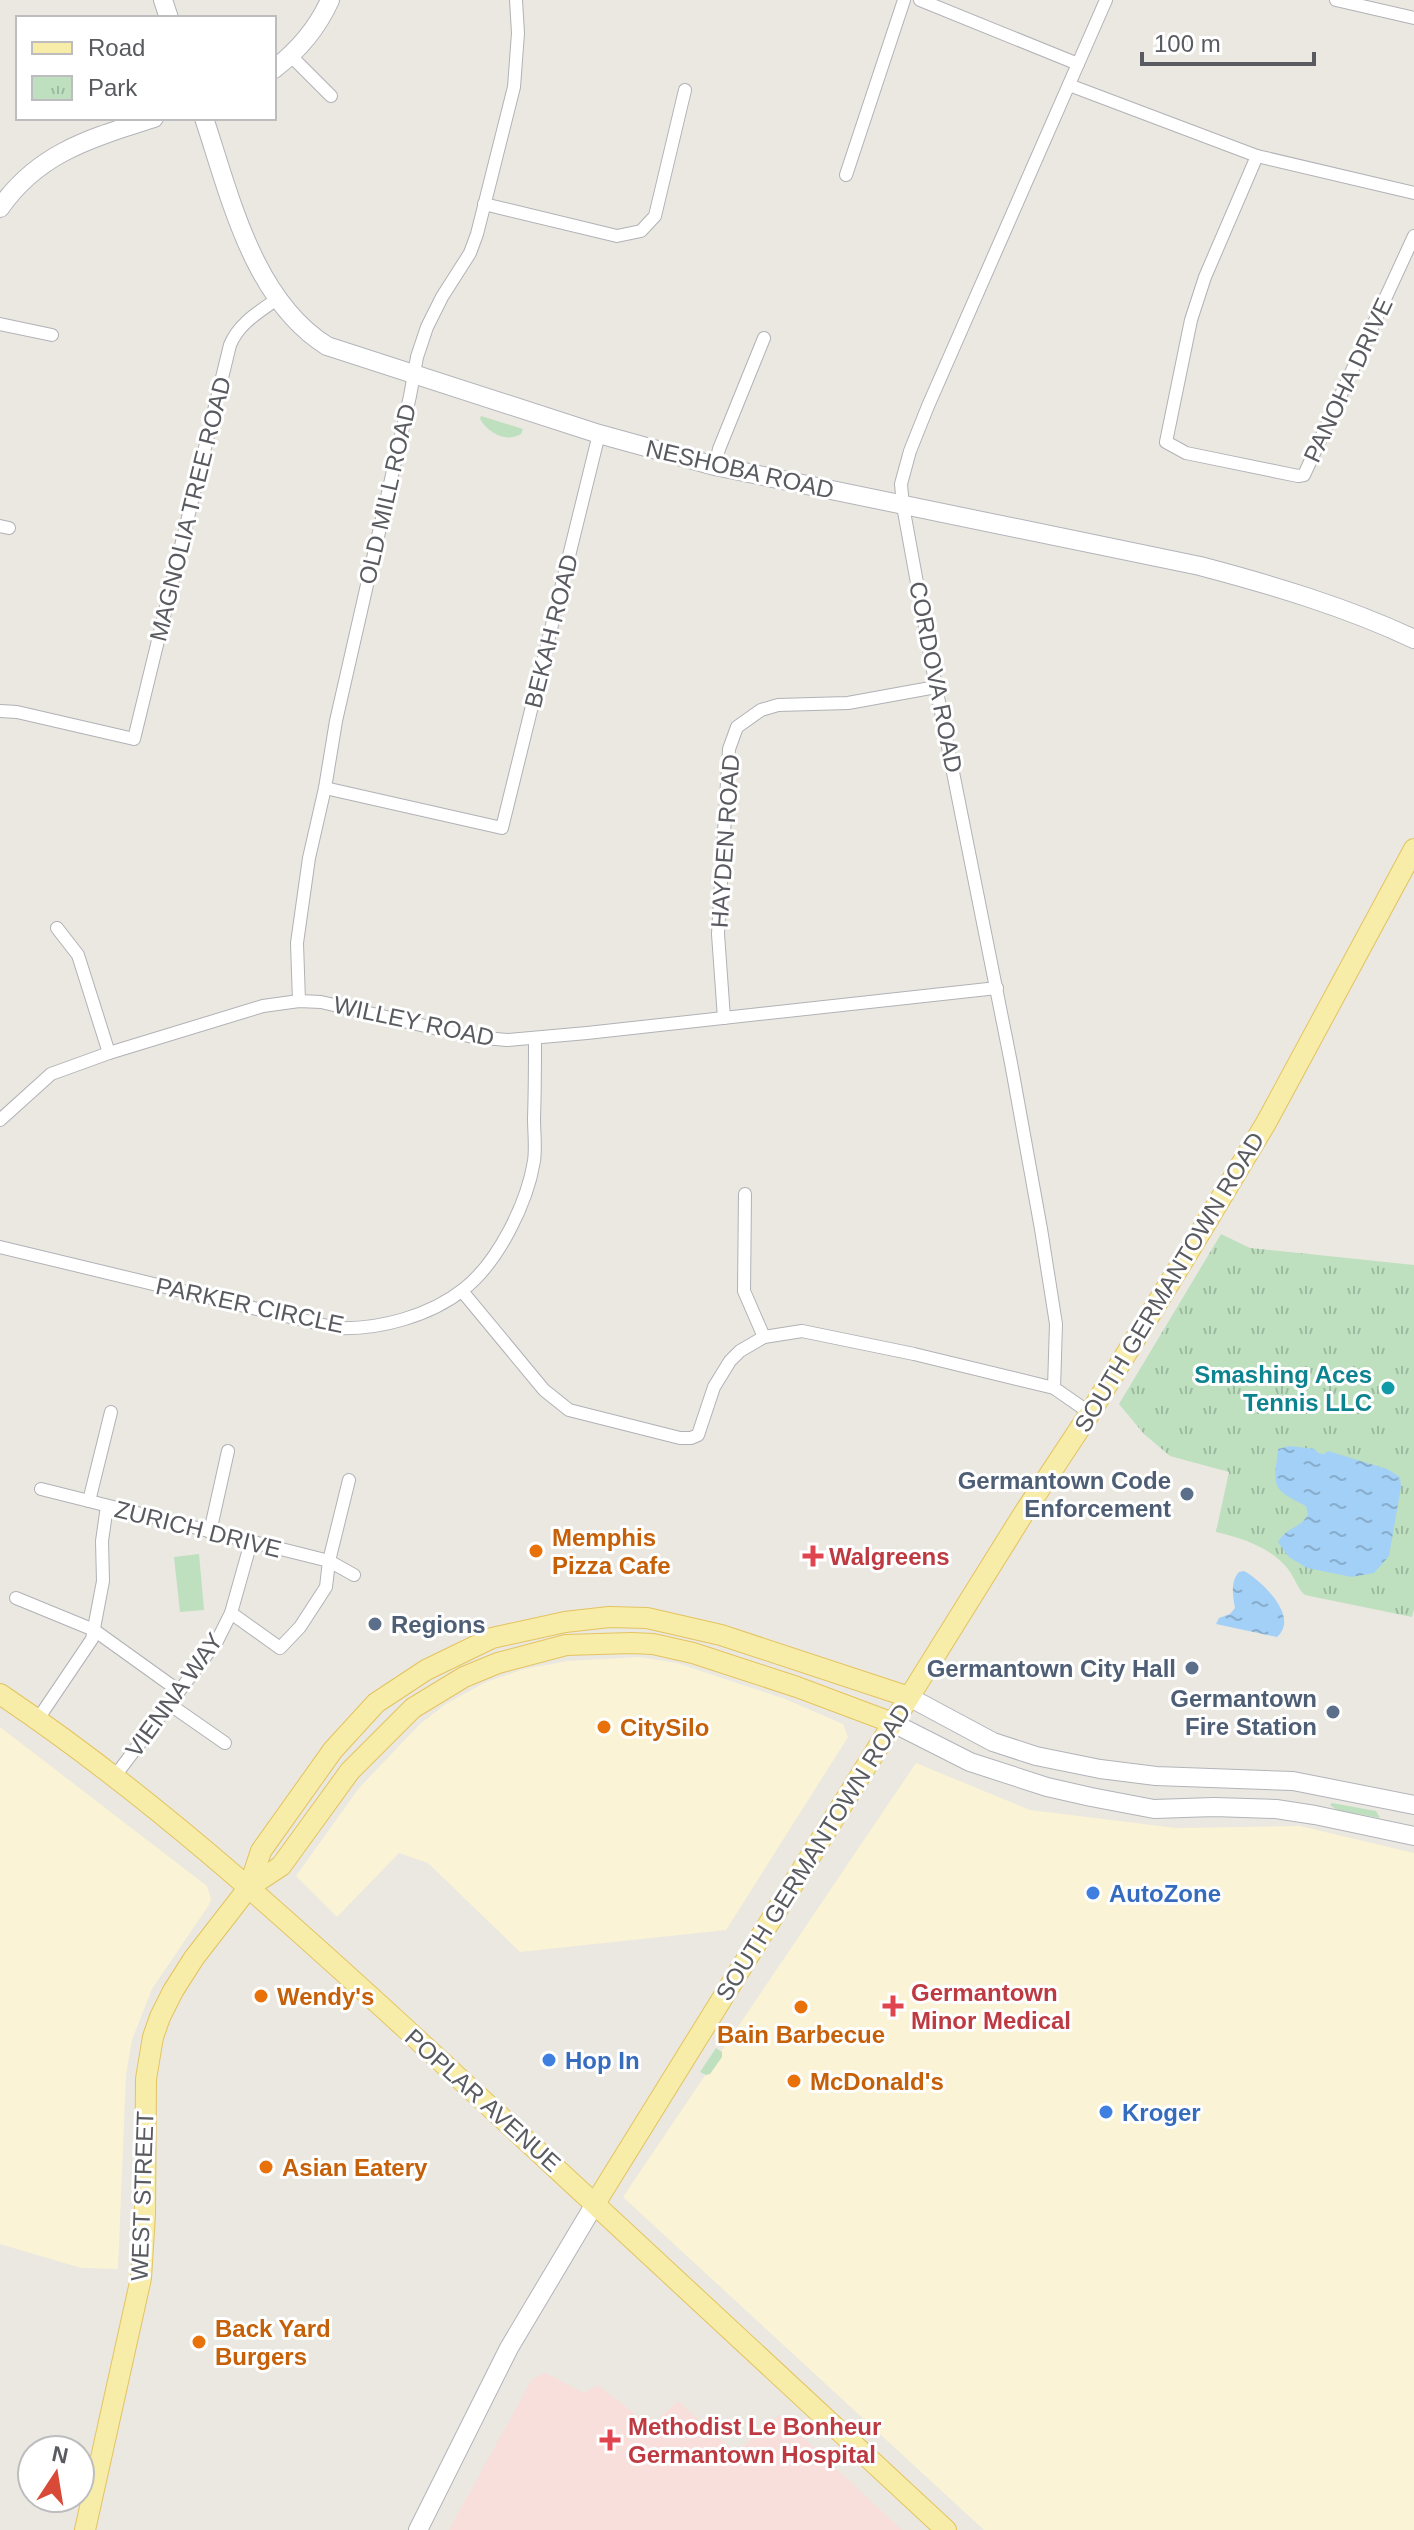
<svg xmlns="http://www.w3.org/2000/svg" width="1414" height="2530" font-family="Arial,sans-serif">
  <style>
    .commercial { fill: #faf3d5 }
    .medical { fill: #f8dfdc }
    .grass { fill: #bee0bf }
    .park { fill: url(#park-tufts) }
    .water { fill: url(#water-ripples) }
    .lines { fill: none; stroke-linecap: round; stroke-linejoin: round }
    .street-casing { stroke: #b1b2b7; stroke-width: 14 }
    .secondary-casing { stroke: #b2b4ba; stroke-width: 20 }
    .primary-casing { stroke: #e4c35f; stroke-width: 22 }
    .street { stroke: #fff; stroke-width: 12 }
    .secondary { stroke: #fff; stroke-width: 18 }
    .primary { stroke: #f7eda8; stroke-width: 20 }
    .culture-dot { fill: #0f9aa8; stroke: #fff; stroke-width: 3 }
    .service-dot { fill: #5c6f8a; stroke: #fff; stroke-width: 3 }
    .food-dot { fill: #e8710a; stroke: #fff; stroke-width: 3 }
    .health-dot { fill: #e0444e; stroke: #fff; stroke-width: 3 }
    .shop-dot { fill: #3f7fe0; stroke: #fff; stroke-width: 3 }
    .labels { text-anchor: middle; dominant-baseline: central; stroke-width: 6; stroke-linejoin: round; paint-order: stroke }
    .street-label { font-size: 24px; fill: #595b60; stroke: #fff }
    .culture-label { font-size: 24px; font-weight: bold; fill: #0d838f; stroke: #fff; text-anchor: end }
    .service-label { font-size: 24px; font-weight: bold; fill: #4e5e75; stroke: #fff; text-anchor: end }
    .food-label { font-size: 24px; font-weight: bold; fill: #c56008; stroke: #fff; text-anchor: start }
    .health-label { font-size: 24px; font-weight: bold; fill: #be3a42; stroke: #fff; text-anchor: start }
    .shop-label { font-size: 24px; font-weight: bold; fill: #366cbe; stroke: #fff; text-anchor: start }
  </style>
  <defs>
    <pattern id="park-tufts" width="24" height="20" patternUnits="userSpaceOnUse" patternTransform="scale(2)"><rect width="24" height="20" fill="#bee0bf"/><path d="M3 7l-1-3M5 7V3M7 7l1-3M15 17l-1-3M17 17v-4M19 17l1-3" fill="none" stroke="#9db99f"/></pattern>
    <pattern id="water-ripples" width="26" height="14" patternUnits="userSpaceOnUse" patternTransform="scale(2)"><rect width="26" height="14" fill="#a3d0f7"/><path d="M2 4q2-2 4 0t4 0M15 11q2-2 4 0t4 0" fill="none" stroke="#88accb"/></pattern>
  </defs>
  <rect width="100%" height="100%" fill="#eae8e0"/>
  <g class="commercial">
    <path d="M639 1657 677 1663 785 1699 843 1724 848 1737 726 1930 520 1952 428 1863 399 1853 337 1917 296 1876 359 1788 420 1724 446 1704 486 1682 524 1669 567 1661Z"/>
    <path d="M0 1727 207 1886 211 1899 209 1905 152 1989 132 2040 126 2075 118 2269 81 2268 0 2244Z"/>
    <path d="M916 1763 1030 1810 1176 1828 1300 1826 1414 1853V2530H984L623 2197Z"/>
  </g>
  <path class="medical" d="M545 2373 584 2393 598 2385 650 2426 678 2401 736 2452 779 2415 902 2530H449L532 2379Z"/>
  <g class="grass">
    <path d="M481 416 523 429 521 434C506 443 488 433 480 419Z"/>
    <path d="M199 1554 204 1610 180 1612 174 1557Z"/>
    <path d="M1332 1803 1376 1811 1380 1818 1337 1810 1330 1805Z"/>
    <path d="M716 2048 722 2052V2057L710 2074 706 2075 700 2072Z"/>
  </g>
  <path class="park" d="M1221 1234 1250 1248 1414 1265V1609L1412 1617 1305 1595C1297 1588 1295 1578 1288 1569 1270 1547 1242 1538 1216 1532L1229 1472 1170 1456 1144 1434 1119 1404Z"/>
  <g class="water">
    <path d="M1290 1446 1315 1449 1318 1453 1324 1454 1328 1451 1387 1469 1400 1477 1401 1487 1389 1556 1374 1573 1352 1577 1307 1568 1289 1557 1278 1542C1286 1527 1302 1528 1308 1514L1306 1506C1270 1488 1274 1488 1278 1449Z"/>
    <path d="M1244 1571C1262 1581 1300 1617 1277 1637L1216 1624 1219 1618 1230 1614 1235 1608C1233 1596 1230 1582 1239 1572Z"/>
  </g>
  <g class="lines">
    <g class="street-casing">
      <g id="street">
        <path d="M920 0 1078 64"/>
        <path d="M1336 0 1414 18"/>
        <path d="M291 56 331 96"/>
        <path d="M1069 85 1257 156 1414 193"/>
        <path d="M1257 156 1205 277 1191 320 1166 442 1186 453 1298 476 1304 475 1414 236"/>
        <path d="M846 175 904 0"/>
        <path d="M484 204 617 236 641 231 655 216 685 90"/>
        <path d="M0 324 52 335"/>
        <path d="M715 466 719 449 764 338"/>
        <path d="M0 526 9 528"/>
        <path d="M0 711 17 712 134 739 230 345C239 323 259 312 277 299"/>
        <path d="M325 788 502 828 599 434"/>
        <path d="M57 928 78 955 109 1053"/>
        <path d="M299 1001 297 943 309 858 325 788 336 721 410 396 417 357 427 327 442 297 470 253 477 234 514 87 518 33 516 0"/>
        <path d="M724 1018 718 934 729 749 737 727 761 710 778 705 848 703 936 687"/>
        <path d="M0 1120 51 1074 109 1053 263 1006 299 1001 321 1002 473 1037 507 1040 587 1033 997 988"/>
        <path d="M745 1194 744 1291 764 1337"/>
        <path d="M0 1247 336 1328C379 1330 430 1316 464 1289 498 1262 527 1204 534 1161 536 1147 534 1132 534 1118 535 1091 535 1065 535 1038"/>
        <path d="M462 1291 544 1390 569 1410 680 1438H691L698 1435 714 1387 730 1361 740 1351 764 1337 802 1331 914 1354 1054 1388 1090 1413"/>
        <path d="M1054 1388 1056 1324 1041 1229 1011 1063 936 687 903 506 901 484 910 451 928 406 1106 0"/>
        <path d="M41 1489 329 1561 354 1575"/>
        <path d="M89 1501 111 1412"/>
        <path d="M210 1532 228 1451"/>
        <path d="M16 1598 94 1630 179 1691"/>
        <path d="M231 1613 280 1648 300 1627 326 1587 329 1561 349 1480"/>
        <path d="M169 1704 225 1743"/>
        <path d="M38 1719 92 1639 103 1581 102 1541 107 1506"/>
        <path d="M115 1776 217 1641 231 1613 251 1542"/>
      </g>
    </g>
    <g class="secondary-casing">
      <g id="secondary">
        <path d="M163 0 169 18"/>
        <path d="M274 69C299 50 317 29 330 0"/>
        <path d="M204 118C230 196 253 300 327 346L599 434 715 466 1200 566C1272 585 1346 607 1414 639"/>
        <path d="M0 208C39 152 92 138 154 118"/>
        <path d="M909 1697 993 1742 1036 1756 1100 1769 1156 1776 1293 1781 1414 1805"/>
        <path d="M893 1723 970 1762 1047 1787 1091 1797 1154 1809 1214 1807 1276 1809 1315 1815 1414 1836"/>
        <path d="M418 2530 509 2348 596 2202"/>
      </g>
    </g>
    <g class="primary-casing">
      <g id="primary">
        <path d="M0 1694C146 1792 276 1910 406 2029 587 2195 767 2362 946 2530"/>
        <path d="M249 1887 261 1851 333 1750 376 1703 426 1670 492 1638 565 1622 609 1617 647 1618 721 1635 909 1697"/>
        <path d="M596 2202 893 1723 1022 1516 1090 1413 1197 1238 1266 1123 1414 849"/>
        <path d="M85 2530 141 2278 145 2214 146 2079 153 2037 160 2017 173 1991 194 1958 249 1887 281 1866 350 1771 413 1708 464 1677 498 1663 566 1645 631 1643 653 1644 693 1653 797 1687 893 1723"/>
      </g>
    </g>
    <use href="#street" class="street"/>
    <use href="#secondary" class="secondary"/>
    <use href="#primary" class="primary"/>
  </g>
  <circle class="culture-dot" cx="1388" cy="1388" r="8"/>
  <g class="service-dot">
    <circle cx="1187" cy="1494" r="8"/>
    <circle cx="375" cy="1624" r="8"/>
    <circle cx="1192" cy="1668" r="8"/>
    <circle cx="1333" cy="1712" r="8"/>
  </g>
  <g class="food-dot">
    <circle cx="536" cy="1551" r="8"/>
    <circle cx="604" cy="1727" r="8"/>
    <circle cx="261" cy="1996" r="8"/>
    <circle cx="801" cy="2007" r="8"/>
    <circle cx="794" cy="2081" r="8"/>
    <circle cx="266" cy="2167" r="8"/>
    <circle cx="199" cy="2342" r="8"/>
  </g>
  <g class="health-dot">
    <path d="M809 1544h8v8h8v8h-8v8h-8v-8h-8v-8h8z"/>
    <path d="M889 1994h8v8h8v8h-8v8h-8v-8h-8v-8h8z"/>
    <path d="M606 2428h8v8h8v8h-8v8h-8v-8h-8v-8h8z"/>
  </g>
  <g class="shop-dot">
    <circle cx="1093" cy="1893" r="8"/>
    <circle cx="549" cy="2060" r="8"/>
    <circle cx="1106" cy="2112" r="8"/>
  </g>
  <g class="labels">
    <g class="street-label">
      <text transform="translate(1348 380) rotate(-65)">PANOHA DRIVE</text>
      <text transform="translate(740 469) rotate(13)">NESHOBA ROAD</text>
      <text transform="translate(387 494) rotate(-77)">OLD MILL ROAD</text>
      <text transform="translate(190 509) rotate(-76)">MAGNOLIA TREE ROAD</text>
      <text transform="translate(551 631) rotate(-76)">BEKAH ROAD</text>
      <text transform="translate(936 677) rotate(79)">CORDOVA ROAD</text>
      <text transform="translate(725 841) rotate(-86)">HAYDEN ROAD</text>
      <text transform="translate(414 1021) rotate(12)">WILLEY ROAD</text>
      <text transform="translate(1169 1282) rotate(-59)">SOUTH GERMANTOWN ROAD</text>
      <text transform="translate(250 1305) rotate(12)">PARKER CIRCLE</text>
      <text transform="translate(198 1529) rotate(14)">ZURICH DRIVE</text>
      <text transform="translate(174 1695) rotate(-54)">VIENNA WAY</text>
      <text transform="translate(813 1852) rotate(-58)">SOUTH GERMANTOWN ROAD</text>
      <text transform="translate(483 2100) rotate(42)">POPLAR AVENUE</text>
      <text transform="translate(142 2196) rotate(-88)">WEST STREET</text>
    </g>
    <g class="culture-label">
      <text x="1372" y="1374">Smashing Aces<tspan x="1372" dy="28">Tennis LLC</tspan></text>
    </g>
    <g class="service-label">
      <text x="1171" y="1480">Germantown Code<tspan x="1171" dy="28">Enforcement</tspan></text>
      <text x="391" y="1624" text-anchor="start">Regions</text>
      <text x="1176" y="1668">Germantown City Hall</text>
      <text x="1317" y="1698">Germantown<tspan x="1317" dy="28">Fire Station</tspan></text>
    </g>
    <g class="food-label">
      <text x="552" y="1537">Memphis<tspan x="552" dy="28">Pizza Cafe</tspan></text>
      <text x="620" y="1727">CitySilo</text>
      <text x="277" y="1996">Wendy's</text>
      <text x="801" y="2034" text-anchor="middle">Bain Barbecue</text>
      <text x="810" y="2081">McDonald's</text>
      <text x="282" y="2167">Asian Eatery</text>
      <text x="215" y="2328">Back Yard<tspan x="215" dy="28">Burgers</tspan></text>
    </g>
    <g class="health-label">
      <text x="829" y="1556">Walgreens</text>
      <text x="911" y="1992">Germantown<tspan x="911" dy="28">Minor Medical</tspan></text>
      <text x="628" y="2426">Methodist Le Bonheur<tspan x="628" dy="28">Germantown Hospital</tspan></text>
    </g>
    <g class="shop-label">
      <text x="1109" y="1893">AutoZone</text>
      <text x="565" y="2060">Hop In</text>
      <text x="1122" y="2112">Kroger</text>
    </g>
  </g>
  <rect x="16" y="16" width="260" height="104" fill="#ffffff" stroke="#bdbdbf" stroke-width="2"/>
  <rect x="32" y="42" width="40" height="12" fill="#f7eda8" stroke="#bdbdbf" stroke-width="2"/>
  <text x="88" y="56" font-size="24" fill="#595b60">Road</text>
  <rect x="32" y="76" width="40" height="24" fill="url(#park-tufts)" stroke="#bdbdbf" stroke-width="2"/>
  <text x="88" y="96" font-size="24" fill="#595b60">Park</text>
  <g transform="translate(56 2474) rotate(12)"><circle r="38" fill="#ffffff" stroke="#bdbdbf" stroke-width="2"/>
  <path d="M0-6L14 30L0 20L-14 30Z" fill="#d94938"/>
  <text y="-12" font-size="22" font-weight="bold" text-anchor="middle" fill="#595b60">N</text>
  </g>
  <path d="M1142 52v12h172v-12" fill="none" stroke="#595b60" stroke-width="4"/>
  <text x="1154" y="52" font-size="24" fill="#595b60" stroke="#ffffff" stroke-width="6" paint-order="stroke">100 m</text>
</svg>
